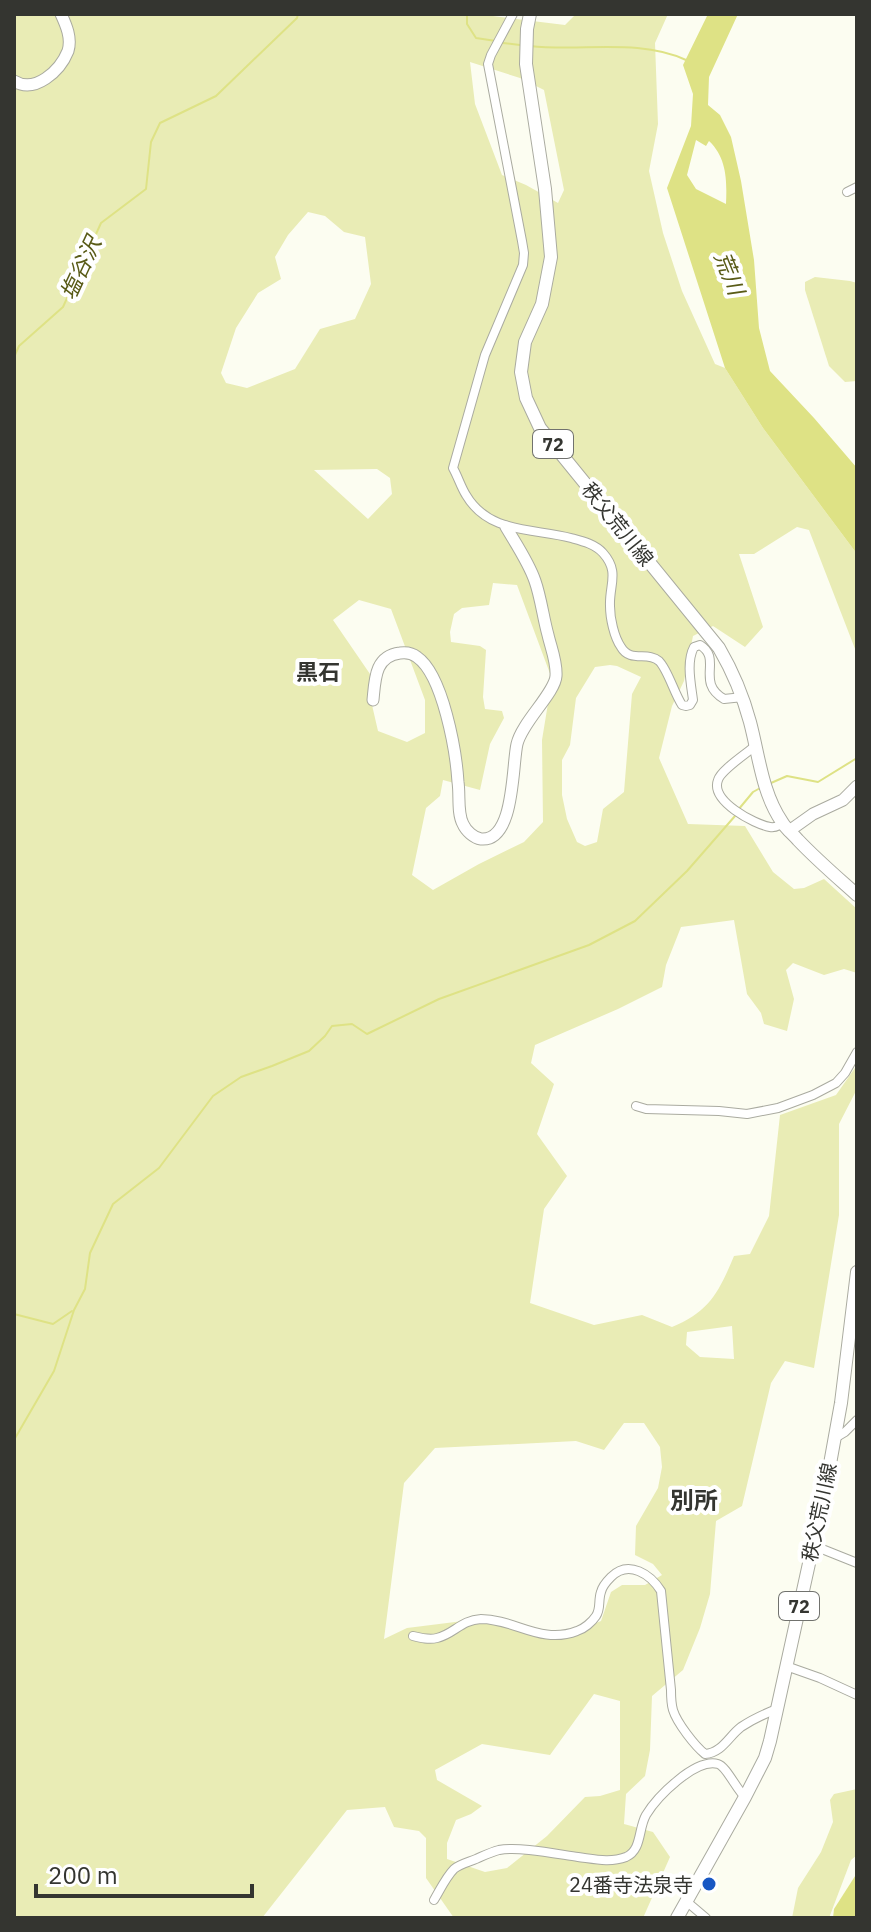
<svg xmlns="http://www.w3.org/2000/svg" width="871" height="1932" font-family="'IBM Plex Sans','Noto Sans JP',sans-serif">
  <style>
    .green { fill: #e9ecb5; fill-rule: evenodd }
    .water { fill: #dee285; fill-rule: evenodd }
    .lines { fill: none; stroke-linecap: round; stroke-linejoin: round }
    .stream { stroke: #dee285; stroke-width: 2 }
    .street-casing { stroke: #aaaba0; stroke-width: 10 }
    .secondary-casing { stroke: #aaaba0; stroke-width: 13 }
    .primary-casing { stroke: #aaaba0; stroke-width: 14 }
    .street { stroke: #fff; stroke-width: 8 }
    .secondary { stroke: #fff; stroke-width: 11 }
    .primary { stroke: #fff; stroke-width: 12 }
    .poi-dot { fill: #1857c3; stroke: #fff; stroke-width: 3 }
    .labels { text-anchor: middle; dominant-baseline: central; stroke-width: 8; stroke-linejoin: round; paint-order: stroke }
    .shield { fill: #fff; stroke: #71726e; stroke-width: 2 }
    .shield-label { font-size: 18px; font-weight: bold; fill: #343530 }
    .street-label { font-size: 20px; fill: #343530; stroke: #fff }
    .poi-label { font-size: 20px; fill: #343530; stroke: #fff; text-anchor: end }
    .water-label { font-size: 22px; font-style: italic; fill: #595b17; stroke: #fff }
    .neighbourhood-label { font-size: 22px; font-weight: bold; fill: #343530; stroke: #fff }
    .quarter-label { font-size: 24px; font-weight: bold; fill: #343530; stroke: #fff }
  </style>
  <rect width="100%" height="100%" fill="#fcfdf1"/>
  <g class="green">
    <path d="M14 14H492L493 16 565 25 576 14H668L655 43 658 124 649 171 663 233 682 291 715 364 725 368 763 428 857 554V654L809 530 797 527 754 554H739L763 627 745 647 713 626 693 636 684 681 672 706 659 758 688 824 745 826 773 872 794 889 804 888 824 879 857 909V973L844 969 824 975 793 963 786 970 794 999 787 1031 764 1024 761 1013 747 994 734 920 681 927 666 965 662 987 618 1009 535 1045 531 1063 554 1084 537 1134 567 1176 544 1209 530 1303 594 1325 642 1315 672 1327C709 1312 719 1292 734 1256L750 1254 769 1216 780 1115 836 1095 857 1065V1089L839 1124V1215L814 1368 785 1361 771 1383 742 1506 716 1521 710 1594 700 1628 683 1670 652 1696 650 1750 645 1776 626 1794 624 1824 653 1832 670 1857 643 1918H454L426 1878V1838L419 1831 394 1827 385 1807 347 1810 262 1918H14ZM470 62 520 78 544 90 564 190 558 203 526 185 502 175 475 104ZM308 212 325 216 344 232 365 237 371 284 355 319 320 329 295 369 247 388 226 383 221 373 236 328 258 293 281 279 275 257 288 235ZM377 469 390 478 392 494 368 519 314 470ZM493 583 517 585 552 679 542 740 543 822 524 842 479 864 433 890 412 875 426 808 440 796 443 780 480 790 490 744 504 718 502 711 485 709 483 697 486 650 480 646 451 642 450 632 454 614 462 608 489 605ZM359 600 391 609 425 700V733L407 742 378 731 372 705 370 674 333 620ZM610 665 617 666 641 677 632 694 624 792 603 809 597 842 585 846 577 842 567 819 562 795V760L570 745 576 698 595 667ZM732 1326 734 1359 700 1357 686 1345 687 1332ZM624 1423H644L660 1447 662 1467 658 1488 636 1526 635 1555 653 1564 662 1575 645 1585H622L611 1592 601 1621 568 1634 471 1620 407 1628 384 1639 404 1483 435 1448 576 1441 604 1450ZM594 1694 620 1701V1790L600 1796 585 1797 547 1836 507 1868 485 1872 447 1859V1843L456 1820 471 1814 482 1806 437 1780 435 1770 482 1744 550 1755Z"/>
    <path d="M815 277 850 281 857 283V381L845 382 829 366 805 290V282Z"/>
    <path d="M857 1789V1855L851 1860 829 1918H792L798 1888 821 1852 833 1822 830 1800 834 1794Z"/>
  </g>
  <g class="water">
    <path d="M708 14H738L709 77 708 105 720 115 731 137 741 181 754 260 759 328 770 371 814 418 857 468V554L763 428 725 368 667 188 691 126 693 94 683 65ZM696 140 706 146 709 141C727 158 727 181 726 204L696 189 687 175Z"/>
    <path d="M857 1873V1918H833L834 1909Z"/>
  </g>
  <g class="lines">
    <g class="stream">
      <path d="M467 14V24L476 38 496 41"/>
      <path d="M503 43 520 45"/>
      <path d="M530 46C581 52 638 38 686 60"/>
      <path d="M14 357 19 346 63 307 101 223 146 189 151 142 160 123 216 96 297 18 298 14"/>
      <path d="M771 783 787 776 818 782 857 758"/>
      <path d="M738 810 753 792 762 787"/>
      <path d="M14 1314 53 1324 72 1311"/>
      <path d="M14 1440 54 1371 74 1310 85 1289 90 1253 113 1204 159 1168 213 1096 241 1077 272 1066 309 1051 325 1036 332 1026 352 1024 367 1034 439 999 589 945 635 921 687 871 735 816"/>
    </g>
    <g class="street-casing">
      <g id="street">
        <path d="M513 14 491 55 488 64 522 241 524 253 523 265 485 355 453 468C458 477 461 487 466 495 489 534 533 528 571 538 582 541 595 544 603 553 620 572 609 585 610 606 610 618 614 637 621 647 630 663 648 651 659 661 668 670 674 693 682 705L686 706 690 705 693 700C691 684 686 662 694 647L700 645C723 659 695 682 724 699L743 697"/>
        <path d="M847 192 857 187"/>
        <path d="M755 746C746 754 721 770 718 780 710 801 754 824 770 827 776 828 777 826 782 824"/>
        <path d="M636 1106 646 1109 719 1111 747 1114 778 1108 813 1095 836 1083 845 1073 857 1052"/>
        <path d="M835 1438 845 1432 857 1420"/>
        <path d="M812 1545 857 1563"/>
        <path d="M413 1636C421 1638 429 1640 437 1638 454 1634 461 1620 481 1619 515 1619 541 1645 577 1631 584 1629 592 1622 596 1616 601 1609 598 1600 601 1592 602 1587 607 1581 611 1577 629 1559 651 1575 661 1591L671 1690C671 1697 671 1703 673 1710 677 1723 695 1746 705 1754 722 1753 729 1736 741 1727 753 1719 764 1714 777 1709"/>
        <path d="M786 1666 820 1678 857 1695"/>
        <path d="M434 1900C440 1890 446 1877 454 1869 460 1864 469 1862 476 1859 483 1856 491 1852 499 1850 518 1846 557 1854 578 1857 594 1859 610 1863 626 1857 642 1850 638 1829 646 1815 657 1797 695 1758 718 1764 726 1766 737 1790 745 1797"/>
        <path d="M686 1901 706 1918"/>
      </g>
    </g>
    <g class="secondary-casing">
      <g id="secondary">
        <path d="M14 81C35 94 60 71 68 51 72 38 66 25 61 14"/>
        <path d="M373 700C375 679 375 656 400 653 407 652 412 653 417 657 443 675 456 751 458 782 460 795 457 813 463 824 466 831 474 838 481 839 515 842 512 765 517 744 522 722 555 693 556 676 557 662 551 648 548 635 543 617 541 598 535 581 529 563 516 544 506 527"/>
        <path d="M789 831 813 814 843 800 857 786"/>
      </g>
    </g>
    <g class="primary-casing">
      <g id="primary">
        <path d="M530 14 527 29 526 64 545 189 551 257 542 304 525 342 521 372 526 398 540 428 719 648C733 672 743 696 750 722 759 756 762 793 782 822 786 829 793 834 798 840 817 860 837 877 857 895"/>
        <path d="M677 1918 745 1797 765 1758 770 1741 826 1486 841 1403 857 1272"/>
      </g>
    </g>
    <use href="#street" class="street"/>
    <use href="#secondary" class="secondary"/>
    <use href="#primary" class="primary"/>
  </g>
  <circle class="poi-dot" cx="709" cy="1884" r="8"/>
  <g class="labels">
    <g class="shield">
      <rect x="533" y="430" width="40" height="28" rx="6"/>
      <rect x="779" y="1592" width="40" height="28" rx="6"/>
    </g>
    <g class="shield-label">
      <text x="553" y="444">72</text>
      <text x="799" y="1606">72</text>
    </g>
    <g class="street-label">
      <text transform="translate(618 524) rotate(51)">秩父荒川線</text>
      <text transform="translate(819 1512) rotate(-78)">秩父荒川線</text>
    </g>
    <g class="poi-label">
      <text x="693" y="1884">24番寺法泉寺</text>
    </g>
    <g class="water-label">
      <text transform="translate(80 268) rotate(-65)">塩谷沢</text>
      <text transform="translate(730 273) rotate(68)">荒川</text>
    </g>
    <g class="neighbourhood-label">
      <text x="318" y="671">黒石</text>
    </g>
    <g class="quarter-label">
      <text x="694" y="1500">別所</text>
    </g>
  </g>
  <rect width="871" height="1932" fill="none" stroke="#343530" stroke-width="32"/>
  <path d="M36 1884v12h216v-12" fill="none" stroke="#343530" stroke-width="4"/>
  <text x="48" y="1884" font-size="24" fill="#343530" stroke="#ffffff" stroke-width="6" paint-order="stroke">200 m</text>
</svg>
